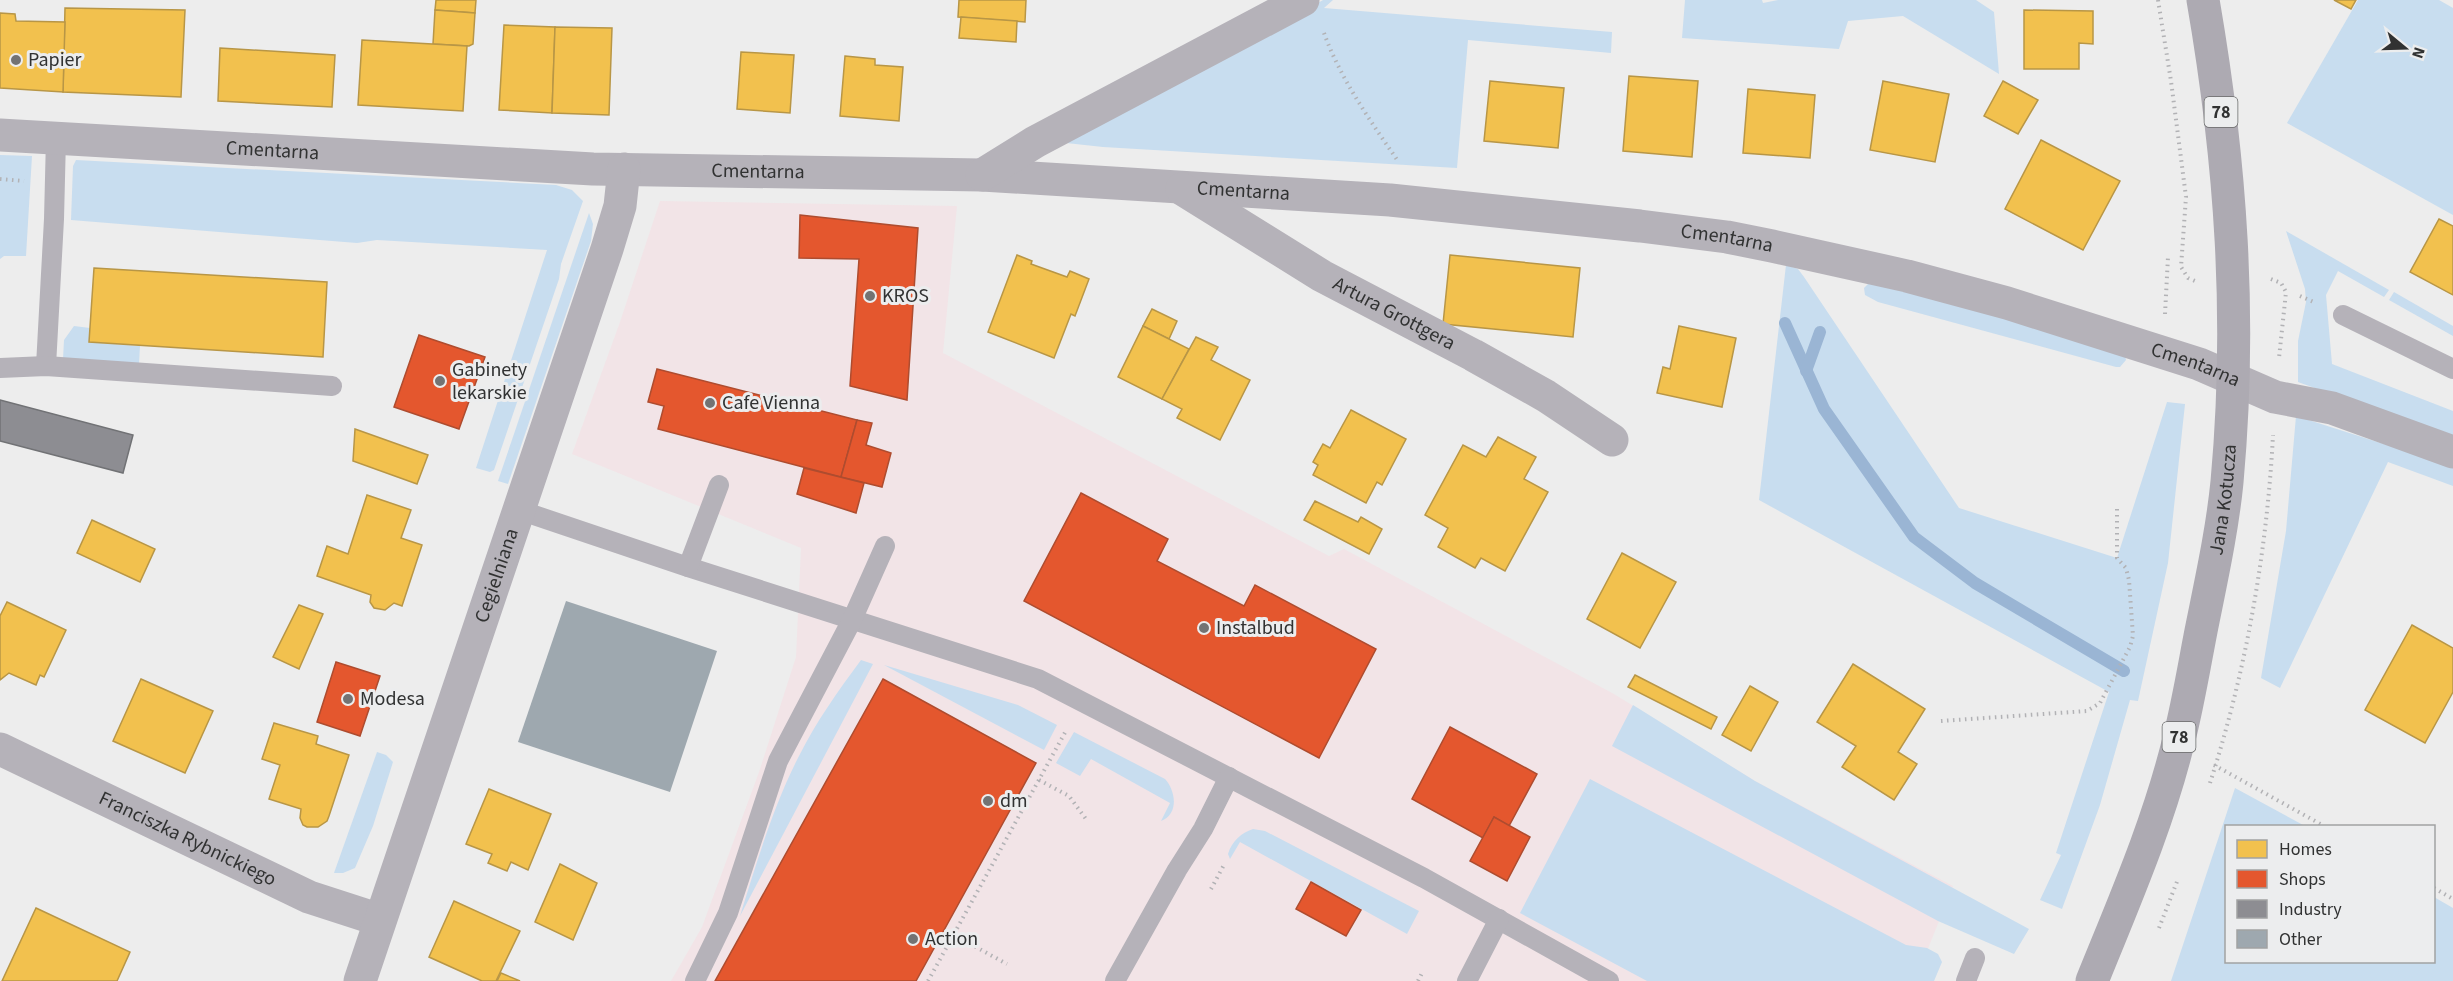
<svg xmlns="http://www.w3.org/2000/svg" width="2453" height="981" font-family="'Source Sans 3',sans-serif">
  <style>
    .commercial { fill: #f2e4e7 }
    .green { fill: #c8ddef }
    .homes { fill: #f2c14e; stroke: #b89646; stroke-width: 1.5 }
    .shops { fill: #e4572e; stroke: #ae4c2f; stroke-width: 1.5 }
    .industry { fill: #8d8d92; stroke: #717275; stroke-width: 1.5 }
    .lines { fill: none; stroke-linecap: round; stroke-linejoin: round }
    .stream { stroke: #9ab5d4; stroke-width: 12 }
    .building { fill: #9ea8af }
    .path { stroke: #b2b2b5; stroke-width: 4; stroke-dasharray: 1.5 4.5; stroke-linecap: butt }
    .service { stroke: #b5b2b9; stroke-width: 20 }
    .minor { stroke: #b5b2b9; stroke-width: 33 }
    .primary { stroke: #adaab2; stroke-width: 33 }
    .poi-dot { fill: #737373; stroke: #ecedee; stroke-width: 2 }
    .labels { text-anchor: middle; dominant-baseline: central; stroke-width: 6; stroke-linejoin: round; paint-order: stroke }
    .shield { fill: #ecedee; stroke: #696a6a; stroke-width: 1.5 }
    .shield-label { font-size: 18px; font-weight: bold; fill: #313232 }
    .poi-label { font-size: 20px; fill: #313232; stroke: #ecedee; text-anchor: start }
    .street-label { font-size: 20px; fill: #313232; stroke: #ecedee }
  </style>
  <rect width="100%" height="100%" fill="#ededed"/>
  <path class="commercial" d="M660 201 957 206 943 353 1329 556 1344 549 1614 694 1755 781 1953 886 1915 981H671L702 927 759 772 796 657 801 548 572 454 620 322Z"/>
  <g class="green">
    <path d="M1323 0H1333L1324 8 1612 32 1611 53 1468 40 1457 168 1103 147 1057 142 1291 19Z"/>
    <path d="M1685 0H1762L1763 3 1778 0H1976L1994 12 1999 74 1903 16 1848 21 1839 49 1682 38Z"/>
    <path d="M2358 0H2439L2453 8V215L2287 123Z"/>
    <path d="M0 155 32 156 26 256H4L0 259Z"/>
    <path d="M76 160 556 185 572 190 583 201 561 264 559 279 494 470 490 472 476 468 547 250 377 240 357 243 71 220 73 166Z"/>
    <path d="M589 213 593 224 591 241 508 484 498 481Z"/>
    <path d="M2286 231 2389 290 2384 297 2338 271 2326 295 2332 364 2453 411V438L2298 382V341L2306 302 2305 289Z"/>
    <path d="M1786 265 1798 269 1804 277 1959 508 2117 558 2167 402 2185 404 2168 563 2138 701 2130 700 2100 805 2062 909 2040 900 2061 855 2056 853 2109 692 1759 500Z"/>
    <path d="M1869 283 1973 308 2125 356 2126 360 2120 367H2116L1878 302 1865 295 1864 288Z"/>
    <path d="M2394 292 2453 326V336L2389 300Z"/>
    <path d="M74 326 90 328 89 342 140 346 139 364 63 359 64 340Z"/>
    <path d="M2296 416 2453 466V486L2388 462 2280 688 2261 678 2286 531Z"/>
    <path d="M861 660 873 664 740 916C756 864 774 804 799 756 816 722 838 691 861 660Z"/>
    <path d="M884 665 1018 705 1057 725 1044 750Z"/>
    <path d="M1633 705 1755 781 2029 929 2014 954 1938 921 1612 746Z"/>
    <path d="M1074 732 1165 779C1176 791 1179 814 1161 821L1170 803 1091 759 1080 776 1056 763Z"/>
    <path d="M377 752 386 755 393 762 373 826 355 868 343 873H334Z"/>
    <path d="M1590 779 1906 945 1927 948 1938 954 1942 962 1934 981H1647L1520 913Z"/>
    <path d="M2235 788 2305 826H2226V962H2434V897L2453 908V981H2171Z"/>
    <path d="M1253 829 1265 831 1419 911 1407 934 1240 842 1230 859 1228 854C1232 841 1241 833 1253 829Z"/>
  </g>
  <g class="homes">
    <path d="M436 0H476L475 13 435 10Z"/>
    <path d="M959 0H1026L1025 22 958 17Z"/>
    <path d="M2334 0H2356L2351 9Z"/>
    <path d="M65 8 185 10 181 97 63 92Z"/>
    <path d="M435 10 475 13 473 44 469 46 433 44Z"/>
    <path d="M2024 10 2093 11V44L2079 43V69H2024Z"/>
    <path d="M0 13 15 14 16 21 65 22 63 92 0 88Z"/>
    <path d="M961 17 1017 21 1016 42 959 38Z"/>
    <path d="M504 25 555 27 552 113 499 110Z"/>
    <path d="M555 27 612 28 609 115 552 113Z"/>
    <path d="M362 40 467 46 463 111 358 105Z"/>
    <path d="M220 48 335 55 332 107 218 101Z"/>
    <path d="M741 52 794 55 790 113 737 109Z"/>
    <path d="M845 56 875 59V65L903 67 899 121 840 116Z"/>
    <path d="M1629 76 1698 81 1692 157 1623 151Z"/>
    <path d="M1490 81 1564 88 1558 148 1484 141Z"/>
    <path d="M1883 81 1949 94 1935 162 1870 150Z"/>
    <path d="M2003 81 2038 100 2018 134 1984 116Z"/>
    <path d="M1748 89 1815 95 1810 158 1743 153Z"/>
    <path d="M2041 140 2120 181 2083 250 2005 209Z"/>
    <path d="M2439 219 2453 226V295L2410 272Z"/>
    <path d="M1017 255 1032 261 1031 264 1067 277 1070 271 1089 279 1075 316 1071 314 1054 358 988 332Z"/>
    <path d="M1450 255 1580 268 1573 337 1443 324Z"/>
    <path d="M94 268 327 282 323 357 89 342Z"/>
    <path d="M1152 309 1177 321 1169 339 1143 326Z"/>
    <path d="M1143 326 1189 349 1162 399 1118 377Z"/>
    <path d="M1679 326 1736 338 1722 407 1657 393 1663 367 1670 369Z"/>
    <path d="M1196 337 1218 347 1211 360 1250 380 1220 440 1177 418 1182 409 1162 399Z"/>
    <path d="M1351 410 1406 439 1382 485 1377 482 1366 503 1313 475 1318 465 1313 462 1323 444 1330 448Z"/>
    <path d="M355 429 428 455 417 484 353 461Z"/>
    <path d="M1498 437 1536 457 1524 479 1548 492 1505 571 1481 558 1475 568 1438 547 1448 528 1425 515 1463 445 1486 457Z"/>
    <path d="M367 495 411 510 401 538 422 545 402 606 394 603 385 610 374 608 370 602 371 595 317 576 327 546 348 554Z"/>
    <path d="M1315 501 1358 522 1361 517 1382 529 1369 554 1304 520Z"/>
    <path d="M92 520 155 549 140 582 77 553Z"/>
    <path d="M1622 553 1676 582 1640 648 1587 619Z"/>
    <path d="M7 602 66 630 44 677 40 675 36 685 9 673 0 680V616Z"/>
    <path d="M299 605 323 614 299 669 273 657Z"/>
    <path d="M2412 625 2453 648V692L2425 743 2365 710Z"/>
    <path d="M1853 664 1925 709 1898 752 1917 764 1894 800 1842 767 1856 746 1817 722Z"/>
    <path d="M1635 675 1717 717 1711 729 1628 687Z"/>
    <path d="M141 679 213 711 185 773 113 741Z"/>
    <path d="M1750 686 1778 702 1751 751 1722 735Z"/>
    <path d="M274 723 318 736 316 744 349 755 329 816 327 821 318 827H307L303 825 300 818 301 809 269 799 280 765 262 759Z"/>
    <path d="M489 789 551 814 528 870 511 862 507 871 488 863 492 854 466 844Z"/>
    <path d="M560 864 597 883 573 940 535 922Z"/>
    <path d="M454 901 520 931 496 981H482L429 957Z"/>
    <path d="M36 908 130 952 117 981H2Z"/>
    <path d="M501 973 520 981H497Z"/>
  </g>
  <g class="shops">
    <path d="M800 215 918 228 907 400 850 386 859 259 799 258Z"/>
    <path d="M419 335 485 357 459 429 394 407Z"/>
    <path d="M657 369 857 420 841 477 658 429 664 406 648 402Z"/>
    <path d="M857 420 872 423 866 445 891 453 882 487 841 477Z"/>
    <path d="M804 468 864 483 856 513 797 494Z"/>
    <path d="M1081 493 1168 539 1157 561 1244 606 1255 585 1376 649 1319 758 1024 601Z"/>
    <path d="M336 662 380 676 360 736 317 722Z"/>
    <path d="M883 679 1036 763 916 981H715Z"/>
    <path d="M1450 727 1537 774 1509 826 1494 817 1483 838 1412 799Z"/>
    <path d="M1494 817 1530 837 1507 881 1470 861Z"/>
    <path d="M1311 882 1361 910 1346 936 1296 909Z"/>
  </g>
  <path class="industry" d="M0 400 133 435 123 473 0 441Z"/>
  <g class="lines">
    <g class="stream">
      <path d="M1785 323 1824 409 1914 537 1975 583 2124 671"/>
      <path d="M1806 371 1820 332"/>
    </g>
  </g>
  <path class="building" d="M566 601 717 651 670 792 518 742Z"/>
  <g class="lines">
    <g class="path">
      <path d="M2158 0 2171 81 2186 197 2181 267 2188 278 2195 281"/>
      <path d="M1324 33C1340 78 1371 122 1398 161"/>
      <path d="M0 179 24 181"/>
      <path d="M2271 279 2281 283 2286 292 2279 358"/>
      <path d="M2300 296 2316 303"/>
      <path d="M2165 314 2168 257"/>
      <path d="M1941 721 2087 711 2100 703 2130 647 2133 636 2129 580 2126 568 2117 558V509"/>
      <path d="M2214 765 2324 826"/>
      <path d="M1039 780 1069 796 1086 819"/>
      <path d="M2210 783C2246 671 2267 552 2273 435"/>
      <path d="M2434 888 2453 899"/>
      <path d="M1211 889 1225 863"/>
      <path d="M2159 928 2178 879"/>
      <path d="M954 935 1007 964"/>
      <path d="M928 981 1067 729"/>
      <path d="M1418 981 1422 973"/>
    </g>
    <g class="service">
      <path d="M2343 315 2453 369"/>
      <path d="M46 366 54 219 56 138"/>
      <path d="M0 368 46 366 332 386"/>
      <path d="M519 510 688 567 1038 679 1424 878 1609 981"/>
      <path d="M688 567 719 485"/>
      <path d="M695 981 728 913 778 761 852 620 885 546"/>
      <path d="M1115 981 1177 870 1203 829 1229 777"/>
      <path d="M1467 981 1499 919"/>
      <path d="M1966 981 1975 958"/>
    </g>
    <g class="minor">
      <path id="s1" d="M0 135 593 169 982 175 1390 200 1640 226 1727 237 1772 246 1907 276 2007 303 2199 364 2275 397 2332 408 2453 452"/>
      <path d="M982 175 1035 142 1303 0"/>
      <path id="s2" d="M1182 189 1322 276 1473 355 1546 396 1612 440"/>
      <path id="s3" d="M0 749 309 897 380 920"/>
      <path id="s4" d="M360 981 607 249 620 206 624 169"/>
    </g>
    <path class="primary" id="s5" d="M2092 981C2124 902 2159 822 2179 739 2188 704 2194 667 2201 631 2211 581 2222 532 2227 482 2242 318 2231 162 2203 0"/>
  </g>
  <g class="poi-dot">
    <circle cx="16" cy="60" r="6"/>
    <circle cx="870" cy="296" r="6"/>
    <circle cx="440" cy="381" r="6"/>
    <circle cx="710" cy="403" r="6"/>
    <circle cx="1204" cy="628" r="6"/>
    <circle cx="348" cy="699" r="6"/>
    <circle cx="988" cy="801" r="6"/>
    <circle cx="913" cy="939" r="6"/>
  </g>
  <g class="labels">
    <g class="shield">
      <rect x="2204.5" y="97" width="33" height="30" rx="4.5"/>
      <rect x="2162.5" y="722" width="33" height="30" rx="4.5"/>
    </g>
    <g class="shield-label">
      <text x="2221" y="112">78</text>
      <text x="2179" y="737">78</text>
    </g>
    <g class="poi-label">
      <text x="28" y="60">Papier</text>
      <text x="882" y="296">KROS</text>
      <text x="452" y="370">Gabinety<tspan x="452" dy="23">lekarskie</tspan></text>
      <text x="722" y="403">Cafe Vienna</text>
      <text x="1216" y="628">Instalbud</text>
      <text x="360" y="699">Modesa</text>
      <text x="1000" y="801">dm</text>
      <text x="925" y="939">Action</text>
    </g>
    <g class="street-label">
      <text stroke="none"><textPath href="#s1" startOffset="273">Cmentarna</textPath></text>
      <text stroke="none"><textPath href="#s1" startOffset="759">Cmentarna</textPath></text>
      <text stroke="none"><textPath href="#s1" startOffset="1245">Cmentarna</textPath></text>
      <text stroke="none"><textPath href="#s1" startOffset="1731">Cmentarna</textPath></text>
      <text stroke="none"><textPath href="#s2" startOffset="246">Artura Grottgera</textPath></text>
      <text stroke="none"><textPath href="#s1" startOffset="2217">Cmentarna</textPath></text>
      <text stroke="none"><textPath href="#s5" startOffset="501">Jana Kotucza</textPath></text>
      <text stroke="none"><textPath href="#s4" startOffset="428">Cegielniana</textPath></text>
      <text stroke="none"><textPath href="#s3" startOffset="208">Franciszka Rybnickiego</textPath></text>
    </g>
  </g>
  <rect x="2225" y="825" width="210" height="138" fill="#ecedee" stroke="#a1a2a3" stroke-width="1.5"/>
  <rect x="2237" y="840" width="30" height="18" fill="#f2c14e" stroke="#a1a2a3" stroke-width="1.5"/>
  <text x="2279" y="855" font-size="18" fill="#313232">Homes</text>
  <rect x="2237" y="870" width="30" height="18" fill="#e4572e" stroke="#a1a2a3" stroke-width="1.5"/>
  <text x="2279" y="885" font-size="18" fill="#313232">Shops</text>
  <rect x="2237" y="900" width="30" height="18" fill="#8d8d92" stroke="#a1a2a3" stroke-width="1.5"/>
  <text x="2279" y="915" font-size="18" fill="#313232">Industry</text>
  <rect x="2237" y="930" width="30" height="18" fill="#9ea8af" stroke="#a1a2a3" stroke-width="1.5"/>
  <text x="2279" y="945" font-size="18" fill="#313232">Other</text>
  <g transform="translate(2405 48) rotate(109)" stroke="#ecedee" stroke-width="4.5" paint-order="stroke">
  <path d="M0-4.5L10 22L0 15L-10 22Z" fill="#313232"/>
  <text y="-9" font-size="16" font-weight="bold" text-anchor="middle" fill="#313232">N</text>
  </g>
</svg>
